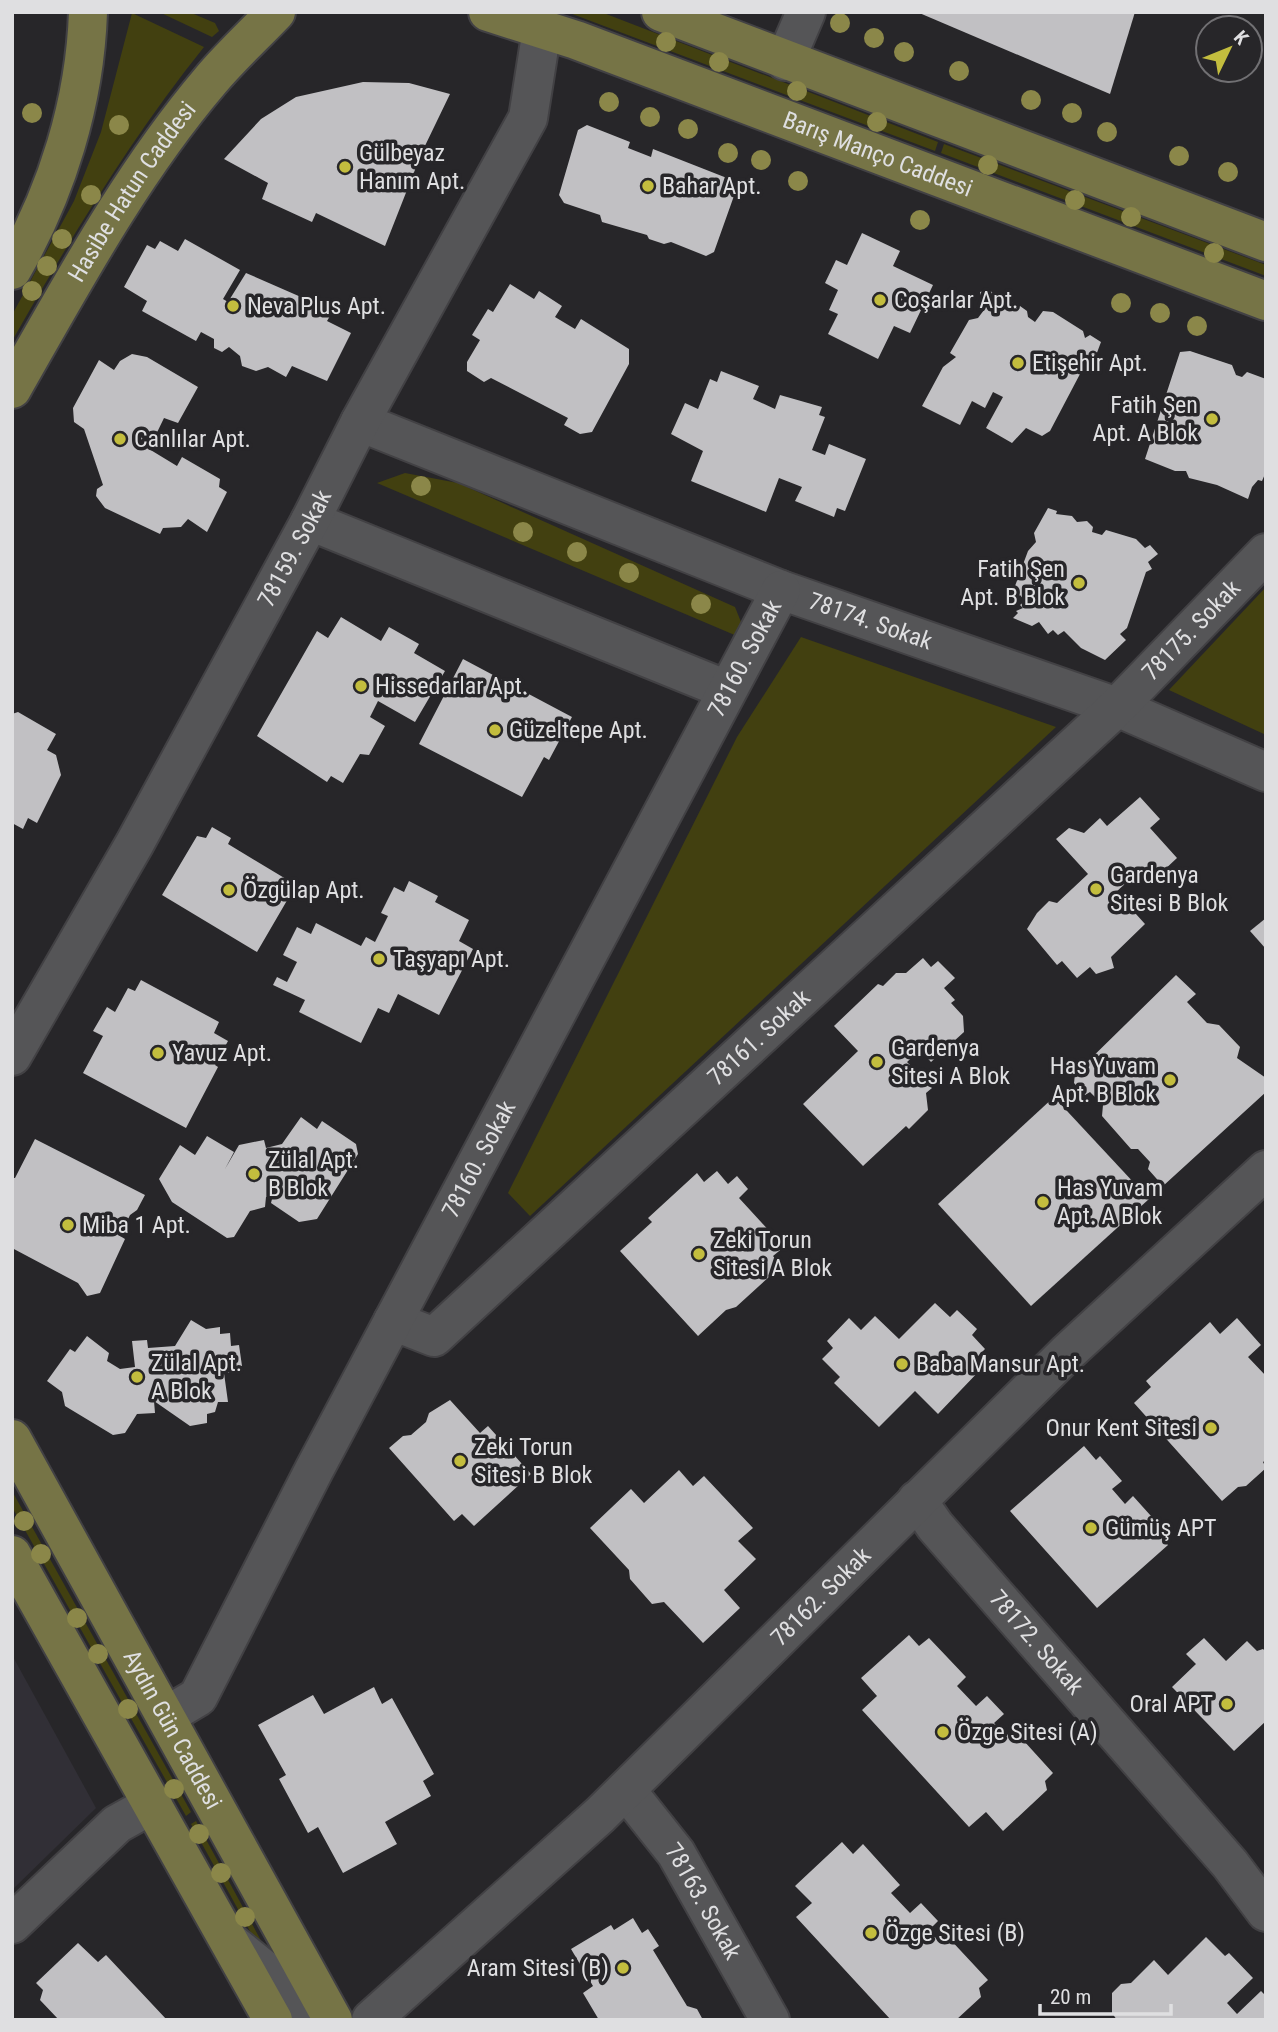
<svg xmlns="http://www.w3.org/2000/svg" width="1278" height="2032" font-family="'Roboto Condensed',sans-serif">
  <style>
    .built { fill: #312f36 }
    .green { fill: #424010 }
    .building { fill: #c1c0c3 }
    .lines { fill: none; stroke-linecap: round; stroke-linejoin: round }
    .minor-casing { stroke: #424144; stroke-width: 42 }
    .major-casing { stroke: #424144; stroke-width: 42 }
    .minor { stroke: #555557; stroke-width: 38 }
    .major { stroke: #767446; stroke-width: 38 }
    .tree { fill: #8b8749 }
    .poi-dot { fill: #c3bd3e; stroke: #272629; stroke-width: 2.5 }
    .labels { text-anchor: middle; dominant-baseline: central; stroke-width: 7; stroke-linejoin: round; paint-order: stroke }
    .poi-label { font-size: 24px; fill: #dfdfe1; stroke: #272629; text-anchor: start }
    .street-label { font-size: 24px; fill: #dfdfe1; stroke: #272629 }
  </style>
  <rect width="100%" height="100%" fill="#272629"/>
  <path class="built" d="M12 1655 96 1808 12 1890Z"/>
  <g class="green">
    <path d="M159 12H189L215 23 219 31 212 37Z"/>
    <path d="M567 12H601L938 142 935 151Z"/>
    <path d="M132 13 204 47C131 138 70 239 12 341V315L74 201 101 132Z"/>
    <path d="M944 144 1266 265V276L941 153Z"/>
    <path d="M405 473 458 483 735 607 743 627 737 636 377 483Z"/>
    <path d="M1266 587V735L1169 690Z"/>
    <path d="M801 637 1056 727 530 1216 508 1193 737 737Z"/>
    <path d="M12 1491 191 1812 186 1816 12 1507Z"/>
    <path d="M196 1821 277 1970 273 1973 191 1824Z"/>
  </g>
  <g class="building">
    <path d="M917 12H1135L1110 94Z"/>
    <path d="M363 82 409 83 450 94 422 152 385 246 316 213 312 222 262 199 268 183 224 159 261 119 296 97Z"/>
    <path d="M587 125 630 142 628 148 651 157 653 149 732 180 735 193 714 252 706 256 671 242 664 244 649 239 647 235 602 222 600 215 564 203 559 195 578 130Z"/>
    <path d="M862 233 900 251 893 266 933 285 910 333 894 326 878 359 828 334 838 314 829 310 838 290 825 283 836 260 847 265Z"/>
    <path d="M185 239 240 270 223 299 228 302 246 273 333 311 327 321 351 333 327 381 292 366 286 377 268 367 256 371 242 366 240 356 229 347 222 352 214 348V339L201 332 196 341 142 311 147 301 124 287 147 245 155 249 160 241 178 251Z"/>
    <path d="M510 284 534 299 539 291 562 306 555 317 575 329 581 319 629 349V364L592 432 580 434 564 425 568 418 491 378 484 382 467 371V362L480 340 472 335 488 309 493 312Z"/>
    <path d="M988 290 1013 303 1015 309 1020 306 1027 311 1028 317 1035 322 1043 311 1053 312 1083 331 1085 338 1090 335 1101 342 1095 358 1090 355 1050 431 1042 436 1026 428 1012 443 986 428 1003 397 993 392 985 408 972 401 960 425 922 406 943 367 956 357 950 353 969 320 978 318 984 310 980 292Z"/>
    <path d="M1190 351 1232 365 1236 375 1242 377 1247 372 1266 379 1265 474 1262 481 1258 480 1252 487 1248 499 1217 485 1189 478 1186 471H1175L1145 459 1180 352Z"/>
    <path d="M132 354 147 357 198 387 178 423 164 418 149 449 177 466 182 457 220 479 219 487 227 492 207 532 188 519 181 527 163 528 160 534 105 508 96 496 97 489 103 485 84 429 74 422 73 408 99 360 114 370 120 361Z"/>
    <path d="M721 371 759 386 753 399 775 409 780 395 822 407 819 415 825 417 812 450 825 455 829 444 866 459 845 511 837 508 834 517 795 501 802 487 779 478 766 512 691 481 703 451 671 434 685 403 698 409 710 379 717 382Z"/>
    <path d="M1048 508 1057 511 1056 514 1072 516 1077 522 1087 521 1093 527 1092 532 1102 535 1106 530 1136 539 1145 548 1150 545 1158 554 1148 562 1152 569 1146 572 1127 628 1120 634 1126 640 1105 660 1081 648 1064 631 1058 635 1053 630 1048 634 1039 622 1032 626 1013 618 1018 613 1016 611 1023 608 1020 605 1025 601 1020 595 1017 597 1012 594 1028 551 1036 542 1034 533Z"/>
    <path d="M341 617 381 641 389 627 419 644 414 653 445 671 415 722 378 701 370 717 385 726 369 755 360 754 343 783 331 776 327 782 257 736 317 631 328 638Z"/>
    <path d="M463 659 572 717 549 760 544 757 522 797 419 744Z"/>
    <path d="M18 712 56 734 47 750 56 755 61 775 37 823 28 818 23 829 12 823V714Z"/>
    <path d="M1140 797 1160 819 1150 828 1177 858 1147 886 1136 874 1116 892 1145 924 1111 957 1114 968 1096 974 1090 967 1077 978 1062 961 1057 965 1027 929 1037 913 1049 901 1057 903 1088 874 1056 839 1069 828 1084 833 1100 818 1107 826Z"/>
    <path d="M212 827 231 838 228 844 296 885 257 952 162 895 197 836 206 838Z"/>
    <path d="M409 881 438 896 435 902 469 920 459 941 473 949 439 1015 398 994 389 1013 378 1008 361 1043 299 1012 305 1000 273 985 277 977 287 982 297 962 283 955 297 927 311 934 316 923 361 946 366 937 375 942 388 916 381 913 394 887 404 892Z"/>
    <path d="M1266 918V949L1250 931Z"/>
    <path d="M923 958 931 967 938 961 955 978 944 988 955 1000 951 1003 963 1016 964 1032 931 1062 920 1050 907 1062 932 1088 926 1093 928 1110 909 1129 906 1126 863 1166 803 1104 858 1051 834 1026 878 984 883 986 896 973H906Z"/>
    <path d="M1176 975 1196 994 1187 1002 1207 1023 1219 1025 1240 1047 1237 1058 1266 1078V1092L1163 1186 1148 1169 1150 1162 1138 1149H1131L1102 1116 1103 1105 1090 1092 1085 1095 1074 1083 1075 1074Z"/>
    <path d="M141 980 219 1022 214 1033 228 1041 215 1065 218 1067 186 1128 83 1073 103 1036 93 1031 107 1007 115 1012 128 988 135 991Z"/>
    <path d="M1054 1097 1149 1199 1031 1306 938 1204Z"/>
    <path d="M301 1117 317 1129 322 1121 356 1144 358 1154 317 1219 299 1222 271 1203 273 1195 266 1197 265 1207 250 1211 234 1237 227 1238 172 1202 159 1179 180 1145 195 1155 207 1136 234 1152 225 1169 239 1145 264 1140 266 1148 282 1144Z"/>
    <path d="M35 1139 145 1195 137 1210 130 1215 120 1236 125 1239 100 1293 87 1296 78 1283 12 1248V1178H15Z"/>
    <path d="M717 1171 728 1184 737 1176 748 1189 739 1198 784 1247 773 1256 781 1266 736 1307 726 1310 698 1336 620 1251 652 1222 648 1218 697 1173 704 1182Z"/>
    <path d="M935 1303 950 1317 957 1310 977 1329 972 1335 985 1349 974 1360 982 1368 938 1414 915 1391 879 1427 834 1383 840 1377 822 1359 833 1348 827 1341 849 1318 861 1330 875 1316 899 1339Z"/>
    <path d="M1237 1318 1261 1345 1248 1357 1266 1376V1460L1263 1462 1266 1468 1246 1486 1238 1487 1222 1501 1134 1403 1151 1387 1146 1381 1210 1322 1220 1334Z"/>
    <path d="M191 1320 206 1329 220 1327V1334L230 1333 231 1346 239 1345 242 1366 233 1367V1372L224 1373 228 1402H218L215 1412 207 1414V1423L190 1426 154 1401 155 1413 137 1414 125 1433 113 1435 65 1406 62 1392 47 1381 70 1349 75 1352 87 1336 109 1353 107 1361 120 1369 135 1367 132 1341 147 1340 148 1348 175 1346Z"/>
    <path d="M450 1400 480 1433 488 1426 531 1474 474 1526 462 1514 454 1521 389 1448 403 1436 411 1435 426 1422 429 1413Z"/>
    <path d="M1084 1446 1096 1460 1100 1456 1122 1481 1112 1489 1125 1504 1133 1496 1160 1526 1155 1529 1168 1545 1097 1608 1010 1511Z"/>
    <path d="M679 1470 693 1486 704 1476 753 1528 738 1541 756 1559 724 1590 740 1608 703 1643 664 1602 652 1604 630 1579 629 1570 590 1528 631 1489 644 1503Z"/>
    <path d="M909 1635 919 1646 929 1638 966 1677 957 1686 976 1706 987 1696 1004 1714 994 1723 1006 1736 1013 1729 1053 1773 1045 1781 1047 1790 1003 1831 986 1812 969 1827 862 1710 877 1696 861 1678Z"/>
    <path d="M1204 1638 1226 1661 1247 1641 1257 1651 1263 1649 1266 1652V1721L1234 1751 1172 1687 1196 1664 1186 1654Z"/>
    <path d="M374 1687 382 1704 392 1698 434 1774 423 1781 431 1796 385 1822 397 1844 343 1873 318 1827 308 1833 279 1779 286 1775 258 1725 313 1695 324 1714Z"/>
    <path d="M842 1842 853 1854 863 1844 900 1885 891 1893 910 1913 921 1903 938 1921 929 1930 940 1943 947 1936 988 1980 979 1988 981 1997 956 2020H891L796 1917 812 1903 795 1886Z"/>
    <path d="M633 1918 642 1933 648 1929 659 1946 653 1950 687 2006 697 2009 703 2020H599L583 1993 593 1986 571 1949 611 1925 614 1930Z"/>
    <path d="M1206 1937 1225 1956 1229 1953 1253 1978 1227 2003 1237 2014 1261 1991 1266 1996V2020H1117L1112 2013V1993L1121 1984 1131 1983 1154 1960 1168 1975Z"/>
    <path d="M78 1943 98 1962 106 1955 167 2020H59L40 2000 43 1990 36 1983Z"/>
  </g>
  <g class="lines">
    <g class="minor-casing">
      <g id="minor">
        <path d="M785 61 806 12"/>
        <path id="s1" d="M360 422 781 590 1117 707 1266 772"/>
        <path d="M310 521 727 690"/>
        <path id="s2" d="M12 1056 135 843 310 521 360 422 528 118 542 29"/>
        <path id="s3" d="M393 1321 434 1337 1117 707 1266 553"/>
        <path id="s4" d="M917 1500 935 1526 1230 1864 1266 1912"/>
        <path id="s5" d="M166 1716 198 1697 314 1470 781 590"/>
        <path id="s6" d="M626 1790 676 1853 770 2020"/>
        <path d="M12 1924 117 1824 153 1804"/>
        <path d="M230 1942 282 1984 302 2020"/>
        <path id="s7" d="M371 2020 600 1815 1067 1353 1266 1170"/>
      </g>
    </g>
    <g class="major-casing">
      <g id="major">
        <path id="s8" d="M488 12 576 40 1266 301"/>
        <path d="M661 12 1266 242"/>
        <path d="M12 270C57 192 85 102 88 12"/>
        <path id="s9" d="M12 389C72 284 131 174 210 81 230 57 254 35 276 12"/>
        <path id="s10" d="M12 1439 333 2020"/>
        <path d="M12 1555 273 2020"/>
      </g>
    </g>
    <use href="#minor" class="minor"/>
    <use href="#major" class="major"/>
  </g>
  <g class="tree">
    <circle cx="840" cy="23" r="10"/>
    <circle cx="874" cy="38" r="10"/>
    <circle cx="666" cy="42" r="10"/>
    <circle cx="904" cy="52" r="10"/>
    <circle cx="719" cy="62" r="10"/>
    <circle cx="959" cy="71" r="10"/>
    <circle cx="797" cy="91" r="10"/>
    <circle cx="1031" cy="100" r="10"/>
    <circle cx="609" cy="102" r="10"/>
    <circle cx="32" cy="113" r="10"/>
    <circle cx="1072" cy="113" r="10"/>
    <circle cx="650" cy="117" r="10"/>
    <circle cx="877" cy="122" r="10"/>
    <circle cx="119" cy="125" r="10"/>
    <circle cx="688" cy="129" r="10"/>
    <circle cx="1107" cy="132" r="10"/>
    <circle cx="728" cy="153" r="10"/>
    <circle cx="1179" cy="156" r="10"/>
    <circle cx="761" cy="160" r="10"/>
    <circle cx="988" cy="165" r="10"/>
    <circle cx="1228" cy="172" r="10"/>
    <circle cx="798" cy="181" r="10"/>
    <circle cx="91" cy="195" r="10"/>
    <circle cx="1075" cy="200" r="10"/>
    <circle cx="1131" cy="217" r="10"/>
    <circle cx="920" cy="220" r="10"/>
    <circle cx="62" cy="239" r="10"/>
    <circle cx="1214" cy="253" r="10"/>
    <circle cx="47" cy="266" r="10"/>
    <circle cx="32" cy="291" r="10"/>
    <circle cx="1121" cy="303" r="10"/>
    <circle cx="1160" cy="313" r="10"/>
    <circle cx="1197" cy="326" r="10"/>
    <circle cx="421" cy="486" r="10"/>
    <circle cx="523" cy="532" r="10"/>
    <circle cx="577" cy="552" r="10"/>
    <circle cx="629" cy="573" r="10"/>
    <circle cx="701" cy="604" r="10"/>
    <circle cx="24" cy="1521" r="10"/>
    <circle cx="41" cy="1554" r="10"/>
    <circle cx="77" cy="1618" r="10"/>
    <circle cx="98" cy="1654" r="10"/>
    <circle cx="128" cy="1709" r="10"/>
    <circle cx="174" cy="1789" r="10"/>
    <circle cx="199" cy="1834" r="10"/>
    <circle cx="221" cy="1873" r="10"/>
    <circle cx="245" cy="1917" r="10"/>
  </g>
  <g class="poi-dot">
    <circle cx="345" cy="167" r="7"/>
    <circle cx="648" cy="186" r="7"/>
    <circle cx="880" cy="300" r="7"/>
    <circle cx="233" cy="306" r="7"/>
    <circle cx="1018" cy="363" r="7"/>
    <circle cx="1212" cy="419" r="7"/>
    <circle cx="120" cy="439" r="7"/>
    <circle cx="1079" cy="583" r="7"/>
    <circle cx="361" cy="686" r="7"/>
    <circle cx="495" cy="730" r="7"/>
    <circle cx="1096" cy="889" r="7"/>
    <circle cx="229" cy="890" r="7"/>
    <circle cx="379" cy="959" r="7"/>
    <circle cx="158" cy="1053" r="7"/>
    <circle cx="877" cy="1062" r="7"/>
    <circle cx="1170" cy="1080" r="7"/>
    <circle cx="254" cy="1174" r="7"/>
    <circle cx="1043" cy="1202" r="7"/>
    <circle cx="68" cy="1225" r="7"/>
    <circle cx="699" cy="1254" r="7"/>
    <circle cx="902" cy="1364" r="7"/>
    <circle cx="137" cy="1377" r="7"/>
    <circle cx="1211" cy="1428" r="7"/>
    <circle cx="460" cy="1461" r="7"/>
    <circle cx="1091" cy="1528" r="7"/>
    <circle cx="1227" cy="1704" r="7"/>
    <circle cx="943" cy="1732" r="7"/>
    <circle cx="871" cy="1933" r="7"/>
    <circle cx="623" cy="1968" r="7"/>
  </g>
  <g class="labels">
    <g class="poi-label">
      <text x="359" y="153">Gülbeyaz<tspan x="359" dy="28">Hanım Apt.</tspan></text>
      <text x="662" y="186">Bahar Apt.</text>
      <text x="894" y="300">Coşarlar Apt.</text>
      <text x="247" y="306">Neva Plus Apt.</text>
      <text x="1032" y="363">Etişehir Apt.</text>
      <text x="1198" y="405" text-anchor="end">Fatih Şen<tspan x="1198" dy="28">Apt. A Blok</tspan></text>
      <text x="134" y="439">Canlılar Apt.</text>
      <text x="1065" y="569" text-anchor="end">Fatih Şen<tspan x="1065" dy="28">Apt. B Blok</tspan></text>
      <text x="375" y="686">Hissedarlar Apt.</text>
      <text x="509" y="730">Güzeltepe Apt.</text>
      <text x="1110" y="875">Gardenya<tspan x="1110" dy="28">Sitesi B Blok</tspan></text>
      <text x="243" y="890">Özgülap Apt.</text>
      <text x="393" y="959">Taşyapı Apt.</text>
      <text x="891" y="1048">Gardenya<tspan x="891" dy="28">Sitesi A Blok</tspan></text>
      <text x="172" y="1053">Yavuz Apt.</text>
      <text x="1156" y="1066" text-anchor="end">Has Yuvam<tspan x="1156" dy="28">Apt. B Blok</tspan></text>
      <text x="268" y="1160">Zülal Apt.<tspan x="268" dy="28">B Blok</tspan></text>
      <text x="1057" y="1188">Has Yuvam<tspan x="1057" dy="28">Apt. A Blok</tspan></text>
      <text x="82" y="1225">Miba 1 Apt.</text>
      <text x="713" y="1240">Zeki Torun<tspan x="713" dy="28">Sitesi A Blok</tspan></text>
      <text x="151" y="1363">Zülal Apt.<tspan x="151" dy="28">A Blok</tspan></text>
      <text x="916" y="1364">Baba Mansur Apt.</text>
      <text x="1197" y="1428" text-anchor="end">Onur Kent Sitesi</text>
      <text x="474" y="1447">Zeki Torun<tspan x="474" dy="28">Sitesi B Blok</tspan></text>
      <text x="1105" y="1528">Gümüş APT</text>
      <text x="1213" y="1704" text-anchor="end">Oral APT</text>
      <text x="957" y="1732">Özge Sitesi (A)</text>
      <text x="885" y="1933">Özge Sitesi (B)</text>
      <text x="609" y="1968" text-anchor="end">Aram Sitesi (B)</text>
    </g>
    <g class="street-label">
      <text stroke="none"><textPath href="#s8" startOffset="415">Barış Manço Caddesi</textPath></text>
      <text stroke="none"><textPath href="#s9" startOffset="231">Hasibe Hatun Caddesi</textPath></text>
      <text stroke="none"><textPath href="#s2" startOffset="581">78159. Sokak</textPath></text>
      <text stroke="none"><textPath href="#s1" startOffset="548">78174. Sokak</textPath></text>
      <text stroke="none"><textPath href="#s3" startOffset="1080">78175. Sokak</textPath></text>
      <text stroke="none"><textPath href="#s5" startOffset="1211">78160. Sokak</textPath></text>
      <text stroke="none"><textPath href="#s3" startOffset="486">78161. Sokak</textPath></text>
      <text stroke="none"><textPath href="#s5" startOffset="644">78160. Sokak</textPath></text>
      <text stroke="none"><textPath href="#s7" startOffset="618">78162. Sokak</textPath></text>
      <text stroke="none"><textPath href="#s4" startOffset="186">78172. Sokak</textPath></text>
      <text stroke="none"><textPath href="#s10" startOffset="332">Aydın Gün Caddesi</textPath></text>
      <text stroke="none"><textPath href="#s6" startOffset="136">78163. Sokak</textPath></text>
    </g>
  </g>
  <rect width="1278" height="2032" fill="none" stroke="#dfdfe1" stroke-width="28"/>
  <g transform="translate(1229 49) rotate(47)"><circle r="33" fill="#272629" stroke="#717073" stroke-width="2"/>
  <path d="M0-5L12 26L0 18L-12 26Z" fill="#c3bd3e"/>
  <text y="-10" font-size="19" font-weight="bold" text-anchor="middle" fill="#dfdfe1">K</text>
  </g>
  <path d="M1040 2004v10h131v-10" fill="none" stroke="#dfdfe1" stroke-width="3.5"/>
  <text x="1050" y="2004" font-size="21" fill="#dfdfe1" stroke="#272629" stroke-width="5" paint-order="stroke">20 m</text>
</svg>
